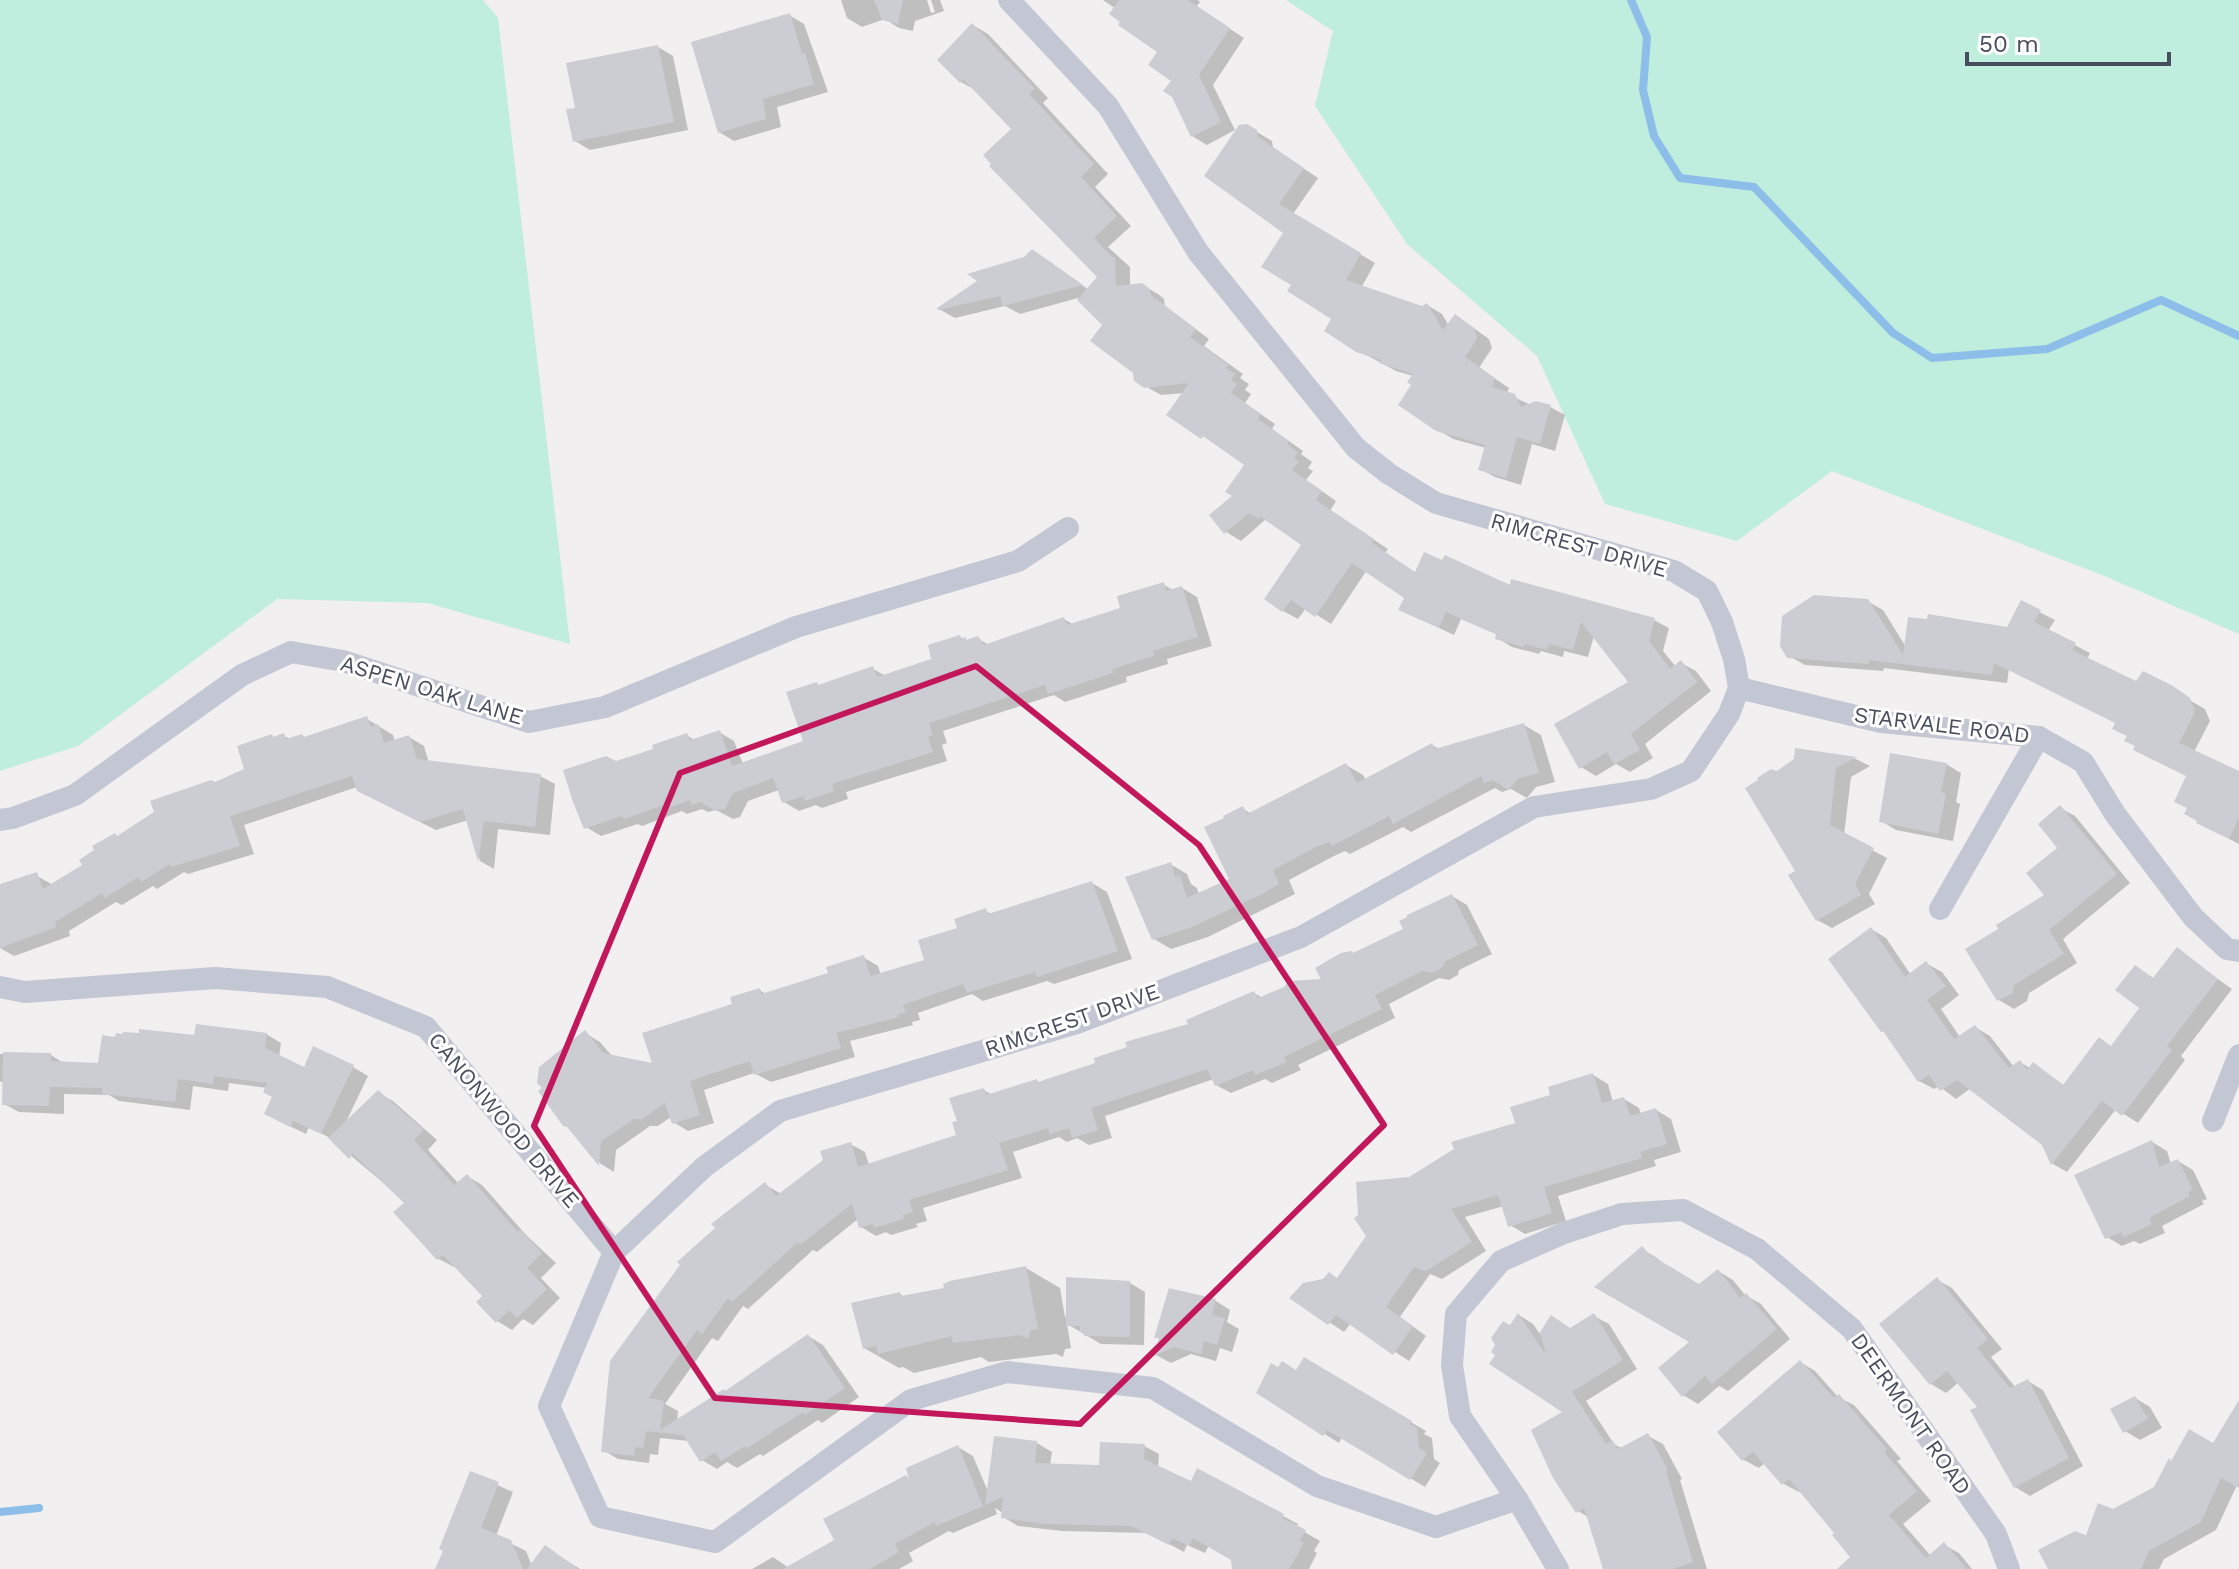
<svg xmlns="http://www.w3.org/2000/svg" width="2239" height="1569" font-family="'Work Sans',sans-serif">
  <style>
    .green { fill: #bfedde }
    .shadow { fill: #0003 }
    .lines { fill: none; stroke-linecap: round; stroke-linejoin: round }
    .stream { stroke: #8dbde9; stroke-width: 8 }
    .building { fill: #cccdd3 }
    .street { stroke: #c3c7d3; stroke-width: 22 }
    .marked { fill: none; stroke: #c2185b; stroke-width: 6; stroke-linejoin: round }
    .labels { text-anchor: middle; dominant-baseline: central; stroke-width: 6; stroke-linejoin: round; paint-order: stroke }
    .street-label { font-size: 22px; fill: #474d5c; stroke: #fff }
  </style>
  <rect width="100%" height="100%" fill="#f1efef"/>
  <g class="green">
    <path d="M0 0H483L498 18 570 644 427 603 277 599 78 746 0 771Z"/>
    <path d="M1286 0H2239V634L2102 575 1832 471 1737 541 1605 504 1537 356 1407 244 1315 106 1333 31Z"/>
  </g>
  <g class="shadow">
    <path d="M841 0H927L931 13 935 12 931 0H940L944 11 915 21 913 31 899 28 885 19 862 27 847 18Z"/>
    <path d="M1103 0H1198L1200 2 1196 7 1244 38 1213 85 1235 130 1207 145 1192 136 1174 96 1173 81 1159 51 1116 9Z"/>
    <path d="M789 15 804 24 828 92 777 107 781 127 734 141 719 132Z"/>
    <path d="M973 25 988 34 1048 98 1043 103 1108 174 1095 187 1131 226 1108 247 1130 267V286L1142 285 1158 294 1164 299 1165 306 1209 339 1204 346 1243 374 1240 378 1249 384 1245 390 1251 394 1245 403 1275 424 1272 429 1303 451 1301 454 1312 462 1308 468 1313 471 1306 480 1336 501 1330 511 1388 549 1385 553 1416 574 1511 587 1654 620 1669 628 1663 651 1676 667 1681 663 1696 671 1711 691 1645 744 1653 758 1630 772 1616 764 1596 776 1581 767 1631 682 1594 636 1588 657 1564 651 1563 657 1541 651 1539 654 1512 647 1497 638 1498 635 1461 619 1454 635 1401 610 1406 597 1367 570 1331 624 1306 608 1298 619 1283 611 1304 545 1265 520 1241 541 1226 532 1247 464 1168 414 1184 393 1161 395 1145 386 1105 325 1078 298 1020 314 1005 306 955 318 939 309 1047 260 1089 290 1100 277 1013 129 977 91 961 82Z"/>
    <path d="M658 47 673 56 688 130 590 150 575 141 577 110Z"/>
    <path d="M1247 126 1272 141 1273 148 1318 178 1293 214 1375 263 1361 288 1422 308 1427 305 1442 314 1449 326 1456 317 1471 326 1489 339 1492 348 1479 368 1509 388 1507 394 1531 405 1550 407 1565 415 1555 451 1532 444 1521 485 1495 477 1480 469 1486 448 1453 439 1437 429 1414 384 1413 376 1396 371 1357 350 1334 319 1294 284 1286 232Z"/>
    <path d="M1163 584 1174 591 1182 588 1197 597 1212 646 1167 659 1168 664 1126 677 1127 682 1065 702 1054 695 943 731 947 743 942 745 947 761 846 792 848 799 822 808 816 805 799 811 784 802 779 790 748 801 740 817 733 819 716 810 708 812 702 809 687 814 682 811 642 826 638 824 601 836 586 827 616 763 656 750 686 735 695 740 719 732 734 741 743 764 806 743 817 684 821 687 873 669 886 676 933 661 960 637 969 641 977 638 989 645 1064 619 1074 625 1123 609Z"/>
    <path d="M1867 601 1883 610 1906 647 2008 630 2022 603 2055 620 2048 631 2090 653 2087 659 2136 684 2144 674 2205 709 2210 721 2194 752 2239 774V844L2214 831 2188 776 2137 746 2118 723 2009 669 2007 683 1884 668 1883 671 1805 665 1789 656Z"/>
    <path d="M367 719 393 735 395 742 409 737 424 746 429 763 540 776 555 784 550 835 498 829 494 869 480 861 468 820 436 830 374 799 357 787 244 825 254 854 188 874 184 872 157 889 153 886 122 905 116 902 69 931 70 936 14 956 0 948V887L37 876 53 885 85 865 97 851 119 837 215 784 247 770 275 739 284 736 291 739 302 736 307 738Z"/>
    <path d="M1524 725 1541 735 1555 782 1536 787 1527 798 1511 789 1502 792 1495 788 1411 832 1403 827 1350 854 1345 851 1334 856 1289 880 1295 894 1208 937 1171 949 1154 939 1170 864 1187 874 1191 884 1197 888 1199 895 1231 880 1243 809 1252 814 1346 765 1363 775 1366 780 1432 745 1439 749Z"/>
    <path d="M1797 751 1856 759 1870 766 1851 777 1844 835 1887 858 1869 894 1875 904 1832 928 1817 920 1798 871 1777 774 1796 760Z"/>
    <path d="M1946 764 1961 773 1956 802 1960 804 1953 841 1896 830 1881 821Z"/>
    <path d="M2060 808 2075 816 2130 883 2063 939 2077 963 2029 993 2027 1001 2014 1009 1999 1000 2047 896 2060 848Z"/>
    <path d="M1092 883 1107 892 1132 959 1054 984 1047 981 983 1001 972 994 918 1013 920 1020 912 1022 913 1025 850 1041 855 1057 771 1082 754 1073 704 1090 714 1123 688 1131 673 1122 671 1117 658 1126H650L616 1150 614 1172 601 1164 572 1129 585 1033 600 1042 613 1057 655 1066 735 1005 759 990 766 994 830 974 863 957 878 966 881 975 927 961 959 929 986 911 993 915Z"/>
    <path d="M1452 896 1467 905 1492 954 1459 970 1458 975 1449 980 1439 978 1389 1004 1395 1018 1298 1065 1301 1070 1272 1083 1265 1079 1231 1093 1216 1085 1214 1079 1105 1116 1112 1138 1089 1145 1077 1138 1067 1142 1059 1137 1013 1152 1022 1178 923 1208 927 1221 916 1224 918 1227 891 1235 886 1232 876 1236 861 1227 858 1219 817 1252 813 1250 748 1309 743 1306 718 1341 712 1338 665 1404 678 1411 677 1422 726 1393 808 1336 823 1345 859 1397 822 1423 818 1420 763 1456 760 1454 737 1468 727 1462 717 1469 702 1460 689 1441 660 1438 658 1455 650 1454 649 1463 618 1459 603 1450 766 1185 781 1194 850 1144 865 1152 869 1165 958 1136 959 1122 984 1090 992 1095 1040 1083 1098 1065 1191 1025 1254 993 1263 998 1324 980 1355 955 1405 929Z"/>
    <path d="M1871 929 1886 938 1911 975 1927 964 1942 972 1959 995 1941 1009 1960 1037 1975 1027 1990 1036 2014 1067 2020 1062 2030 1068 2033 1064 2065 1086 2112 1047 2142 1007 2135 967 2155 979 2177 950 2232 989 2181 1056 2185 1060 2138 1123 2116 1109 2067 1172 2053 1164 2044 1144 1971 1088 1956 1099 1939 1086 1934 1089 1919 1081 1888 1034 1882 1031Z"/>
    <path d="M266 1034 281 1043 279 1057 305 1069 353 1067 368 1076 345 1124 378 1093 393 1101 437 1140 428 1150 459 1184 467 1176 482 1185 527 1236 556 1263 541 1278 560 1298 533 1325 523 1319 512 1330 497 1321 485 1296 456 1266 454 1267 439 1259 396 1212 407 1203 330 1138 309 1127 306 1134 281 1122 274 1097 267 1088 229 1083 228 1091 193 1086 190 1110 119 1101 109 1095 64 1094V1114L19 1112 4 1104V1083L0 1081V1054L51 1055 65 1064 100 1065 196 1037Z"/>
    <path d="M1593 1075 1608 1084 1613 1102 1624 1099 1639 1108 1641 1115 1656 1110 1671 1119 1681 1152 1654 1160 1656 1166 1558 1196 1566 1221 1525 1234 1510 1225 1504 1206 1465 1217 1486 1251 1442 1279 1430 1274 1400 1317 1426 1336 1409 1361 1351 1323 1344 1332 1293 1298 1338 1280 1410 1179 1517 1124 1553 1096Z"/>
    <path d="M2152 1142 2167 1151 2171 1164 2178 1161 2193 1170 2207 1199 2202 1201 2204 1204 2162 1226 2165 1233 2140 1244 2134 1241 2122 1246 2107 1237Z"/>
    <path d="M1642 1249 1657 1258 1664 1265 1699 1286 1718 1271 1733 1280 1745 1295 1761 1304 1790 1339 1728 1391 1719 1386 1698 1404 1683 1395 1692 1342Z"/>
    <path d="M1026 1268 1060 1288 1065 1317 1130 1283 1145 1292 1144 1345 1101 1344 1067 1324 1071 1348 1065 1349 1063 1357 1056 1354 989 1362 981 1357 914 1373 903 1367 899 1368 864 1348 900 1294 906 1298Z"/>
    <path d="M1937 1280 1952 1288 2002 1349 1991 1357 2016 1388 2028 1381 2043 1390 2083 1466 2030 1496 2015 1487 1980 1407 1959 1382 1946 1393 1931 1384Z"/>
    <path d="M1170 1290 1216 1301 1230 1310 1227 1322 1239 1329 1232 1352 1220 1348 1216 1361 1191 1354 1171 1363 1156 1355Z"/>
    <path d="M1519 1315 1533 1324 1540 1334 1552 1318 1572 1330 1594 1316 1609 1324 1637 1369 1586 1401 1614 1444 1623 1449 1648 1436 1663 1444 1682 1479 1680 1480 1707 1569H1605L1590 1518 1578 1511 1566 1412 1511 1328Z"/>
    <path d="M1305 1360 1426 1431 1424 1434 1432 1438 1434 1459 1440 1463 1425 1487 1342 1437 1339 1443 1258 1392 1297 1372Z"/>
    <path d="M1800 1362 1815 1371 1838 1397 1854 1405 1901 1459 1897 1461 1931 1501 1903 1524 1931 1556 1944 1545 1959 1553 1972 1569H1840L1853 1558 1837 1533 1801 1490 1799 1492 1784 1484 1765 1463 1759 1468 1744 1460 1720 1432Z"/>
    <path d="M2135 1398 2150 1407 2162 1428 2140 1440 2125 1431Z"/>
    <path d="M2239 1404V1486L2237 1485 2216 1530 2164 1559 2159 1569H2050L2113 1511 2156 1488 2172 1462 2213 1445Z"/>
    <path d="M1037 1443 1052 1452 1050 1466 1101 1467 1144 1446 1159 1454 1158 1468 1192 1484 1283 1516 1298 1524 1296 1527 1320 1541 1314 1551 1317 1553 1309 1569H1238L1233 1559 1209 1545 1205 1553 1187 1545 1184 1552 1148 1533 1062 1531 1018 1526 1003 1517V1513L995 1508 997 1514 953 1533 949 1531 909 1553 913 1561 899 1569H752L773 1557 789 1568 837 1540 906 1478 911 1481 958 1447 973 1456 989 1494Z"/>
    <path d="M471 1473 513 1492 496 1536 526 1551 532 1566 545 1547 580 1569H443Z"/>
  </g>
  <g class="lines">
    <g class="stream">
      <path d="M1631 0 1647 37 1643 90 1654 136 1680 178 1754 187 1893 333 1932 358 2047 349 2161 300 2239 336"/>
      <path d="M0 1512 39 1508"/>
    </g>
  </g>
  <g class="building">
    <path d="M874 0H903L898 24 882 20Z"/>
    <path d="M1119 0H1188L1230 28 1199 75 1221 122 1191 137 1172 97 1163 91 1171 81 1148 65 1157 52 1118 25 1120 22 1109 14Z"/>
    <path d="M790 13 802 54 805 53 814 84 763 99 766 119 718 133 691 42Z"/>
    <path d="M972 23 1035 89 1029 94 1094 164 1081 177 1117 216 1094 238 1113 258 1115 256 1116 286 1142 283 1149 288 1151 295 1196 329 1190 337 1229 365 1226 368 1235 374 1231 380 1237 384 1231 393 1261 414 1258 419 1289 441 1287 444 1298 452 1294 458 1299 461 1292 470 1322 491 1316 500 1374 539 1372 543 1415 572 1424 552 1442 560 1445 555 1510 585 1511 579 1655 618 1649 641 1670 669 1681 660 1697 682 1631 734 1640 750 1614 764 1607 752 1579 769 1554 724 1628 682 1581 622 1573 650 1549 644 1547 650 1525 644 1524 647 1495 639 1496 634 1446 612 1439 628 1398 610 1404 598 1352 563 1315 617 1291 600 1282 612 1264 599 1301 545 1260 516 1259 519 1249 513 1224 534 1209 515 1232 496 1225 492 1244 465 1203 436 1201 439 1166 415 1189 383 1144 388 1134 381 1133 373 1090 341 1102 325 1077 300 1097 277 989 166 991 164 983 155 1011 129 963 79 960 83 937 60Z"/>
    <path d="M658 45 674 122 573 142 566 109 575 108 566 63Z"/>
    <path d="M1247 124 1257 130 1258 137 1304 168 1279 204 1361 253 1346 280 1422 306 1427 303 1443 330 1455 314 1474 328 1477 339 1465 357 1495 378 1492 387 1515 394 1521 407 1536 401 1551 405 1540 444 1517 437 1506 478 1478 470 1485 445 1436 431 1398 405 1411 385 1407 382 1413 374 1379 363 1381 360 1356 352 1324 331 1331 319 1287 291 1291 285 1261 267 1283 233 1204 176 1239 125Z"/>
    <path d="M1032 249 1083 285 1003 306 1000 296 938 310 937 308 977 281 967 274 1024 257Z"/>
    <path d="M1164 582 1166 591 1182 586 1198 637 1153 651 1154 656 1112 669 1113 673 1048 694 1045 685 929 723 933 735 928 737 933 752 832 784 834 791 805 801 804 796 782 803 773 778 733 793 725 809 716 811 700 802 692 805 690 800 670 807 669 803 625 819 621 816 584 829 573 802 563 770 606 756 616 761 653 749 652 745 687 733 690 740 720 730 732 766 803 741 786 692 817 682 818 685 873 666 877 677 931 659 928 645 960 635 961 639 966 637V640L978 636 984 645 1064 617 1067 625 1120 608 1117 596Z"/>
    <path d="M1814 595 1868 599 1903 655 1908 617 1927 619 1928 614 2007 627 2021 600 2041 610 2034 622 2076 643 2072 650 2136 681 2143 671 2173 686 2190 698 2195 712 2179 743 2239 771V818L2229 839 2196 823 2197 821 2184 814 2187 808 2174 802 2186 776 2133 750 2135 746 2124 741 2127 736 2112 729 2115 723 1994 663 1992 675 1869 660V664L1787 658 1780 646 1782 616Z"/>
    <path d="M367 716 371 727 378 724 384 743 409 735 417 759 541 774 535 827 484 821 478 862 463 809 420 822 357 791 352 776 230 816 240 846 171 867 170 864 141 882 138 877 105 898 102 893 55 922 56 927 0 948V884L37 872 43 889 82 865 79 860 94 850 92 846 115 833 117 836 154 812 150 801 211 780 215 782 244 769 237 746 272 734 273 737 284 733 286 739 302 734 304 737Z"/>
    <path d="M1524 723 1539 773 1519 778 1508 790 1493 780 1484 783 1481 776 1393 824 1389 816 1332 846 1329 842 1316 847 1273 870 1279 884 1262 894 1190 928 1152 940 1125 877 1171 862 1175 877 1180 876 1187 898 1229 879 1204 827 1224 818 1223 816 1243 806 1247 814 1346 763 1357 783 1432 743 1435 749Z"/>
    <path d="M1795 748 1857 757 1836 768 1830 825 1874 848 1855 884 1861 895 1816 921 1788 875 1795 871 1745 788 1758 780 1757 778 1771 769 1777 771 1794 759Z"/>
    <path d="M1890 753 1947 763 1941 792 1946 794 1938 834 1879 822Z"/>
    <path d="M2060 805 2117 874 2049 930 2064 954 2014 985 2013 993 1997 1001 1965 949 1998 929 1996 925 2044 895 2026 873 2057 848 2038 824Z"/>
    <path d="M1092 881 1118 951 1037 977 1035 972 967 993 963 984 903 1005 906 1012 898 1014 899 1017 836 1033 841 1048 754 1075 750 1061 690 1081 700 1115 672 1124 665 1103 642 1119H634L601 1141 599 1166 567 1127 563 1126 538 1091 542 1088 537 1083 539 1067 585 1030 603 1053 652 1063 642 1033 732 1004 730 997 760 988 761 994 828 973 826 967 864 955 870 976 924 960 918 940 957 928 954 919 986 908 988 914Z"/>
    <path d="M1452 894 1478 945 1444 962 1443 967 1432 973 1422 971 1375 995 1382 1009 1284 1057 1287 1062 1255 1075 1253 1070 1215 1086 1207 1069 1091 1108 1098 1130 1072 1138 1069 1128 1050 1134 1048 1128 999 1143 1008 1170 909 1200 913 1212 903 1215 904 1219 874 1228 873 1224 859 1228 852 1204 800 1245 798 1242 732 1302 728 1298 702 1334 697 1330 648 1398 664 1401 660 1430 724 1389 725 1391 808 1334 845 1388 805 1415 803 1412 746 1449 745 1446 721 1461 715 1452 700 1462 683 1435 646 1431 643 1448 635 1447 634 1456 601 1452 610 1361 680 1265 677 1262 715 1228 711 1224 765 1182 776 1196 823 1160 820 1151 851 1142 858 1167 956 1135 952 1122 957 1121 949 1098 984 1088 986 1095 1037 1079 1038 1082 1095 1063 1094 1058 1127 1047 1125 1042 1188 1024 1186 1020 1254 991 1258 998 1284 987 1289 981 1321 979 1315 968 1341 953 1352 951 1353 953 1403 929 1399 921 1407 917V915Z"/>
    <path d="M1871 927 1905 977 1926 961 1946 986 1927 1000 1954 1039 1975 1025 2009 1068 2020 1060 2027 1070 2033 1062 2063 1085 2099 1037 2111 1046 2139 1008 2115 990 2135 965 2153 978 2177 947 2218 979 2167 1046 2172 1050 2122 1116 2102 1101 2051 1165 2042 1145 1957 1080 1940 1091 1929 1075 1918 1082 1883 1031 1881 1032 1828 959Z"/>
    <path d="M196 1024 267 1033 265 1048 304 1067 313 1046 354 1065 321 1134 293 1121 290 1127 264 1114 272 1097 263 1092 267 1083 214 1076 213 1084 178 1079 175 1102 102 1094V1088L50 1087 49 1106 2 1105 3 1052 51 1053V1061L98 1063 102 1035 115 1037 116 1033 123 1034V1032L139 1033V1029L194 1035Z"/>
    <path d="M1593 1073 1602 1103 1624 1097 1630 1116 1656 1108 1667 1144 1640 1152 1642 1158 1544 1187 1552 1213 1508 1227 1498 1195 1451 1209 1472 1242 1426 1271 1414 1267 1386 1307 1413 1326 1393 1355 1336 1315 1328 1325 1289 1298 1303 1283 1323 1279 1329 1272 1337 1278 1366 1236 1354 1218 1358 1215 1356 1182 1409 1177 1454 1149 1451 1142 1515 1123 1510 1107 1550 1095 1548 1087Z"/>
    <path d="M378 1090 424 1130 414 1140 454 1185 467 1174 518 1232 520 1230 542 1253 527 1268 547 1289 517 1318 509 1310 496 1323 476 1302 482 1296 443 1255 437 1260 393 1212 404 1203 353 1154 349 1159 328 1138Z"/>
    <path d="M2152 1140 2159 1167 2178 1159 2193 1190 2188 1192 2190 1196 2149 1218 2152 1224 2124 1237 2121 1232 2105 1239 2074 1175Z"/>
    <path d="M1642 1246 1649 1254 1699 1284 1718 1269 1740 1298 1746 1293 1777 1329 1712 1384 1705 1376 1682 1397 1658 1368 1689 1342 1594 1287Z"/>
    <path d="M1026 1266 1038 1329 1031 1330 1028 1339 1020 1335 953 1343 952 1336 878 1354 876 1346 863 1349 851 1303 900 1292 901 1296 944 1288 943 1284 950 1281Z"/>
    <path d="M1066 1277 1130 1281V1337L1084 1336V1332H1080V1326H1066Z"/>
    <path d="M1937 1277 1988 1339 1977 1348 2010 1388 2028 1379 2069 1458 2014 1488 1970 1410 1977 1407 1947 1371 1930 1385 1879 1324Z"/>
    <path d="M1169 1288 1216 1299 1212 1315 1225 1318 1217 1345 1204 1341 1201 1354 1174 1347 1154 1356 1159 1338H1154Z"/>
    <path d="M1518 1313 1546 1355 1540 1332 1551 1315 1570 1328 1594 1313 1623 1360 1572 1392 1606 1444 1612 1440 1618 1449 1648 1433 1668 1470 1666 1471 1693 1562 1672 1569H1603L1584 1508 1576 1513 1553 1478 1531 1430 1562 1412 1489 1364 1495 1355 1491 1352 1495 1345 1491 1338 1503 1321 1510 1325Z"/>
    <path d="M1304 1357 1412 1421 1410 1424 1417 1428 1419 1448 1427 1453 1410 1480 1327 1430 1323 1436 1256 1393 1271 1363 1278 1367 1282 1361 1296 1370Z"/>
    <path d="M1800 1360 1834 1398 1839 1394 1865 1424 1887 1449 1884 1452 1917 1491 1889 1515 1926 1558 1944 1542 1967 1569H1837L1850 1557 1832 1535 1834 1533 1789 1479 1782 1485 1753 1452 1742 1461 1717 1432Z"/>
    <path d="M2135 1396 2148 1419 2123 1433 2110 1409Z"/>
    <path d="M2239 1400V1488L2221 1478 2201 1522 2149 1551 2141 1569H2048L2038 1550 2075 1531 2086 1535 2098 1503 2113 1509 2154 1487 2169 1458 2171 1461 2189 1429 2213 1443Z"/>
    <path d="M994 1436 1037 1441 1035 1463 1099 1465 1100 1442 1145 1444 1144 1459 1191 1481 1197 1468 1284 1514 1282 1518 1306 1530 1300 1541 1304 1543 1289 1569H1232L1231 1560 1193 1538 1189 1546 1172 1538 1169 1545 1131 1526 1045 1524 1001 1518 1003 1497 985 1505Z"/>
    <path d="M958 1445 983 1506 936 1526 935 1522 895 1544 899 1552 870 1569H783L834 1540 823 1519 906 1475 909 1480 906 1468Z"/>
    <path d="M470 1471 499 1482 481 1528 511 1540 523 1569H435L443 1551 439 1549Z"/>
    <path d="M545 1545 578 1569H527Z"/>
  </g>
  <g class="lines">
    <g class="street">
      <path d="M1009 0 1108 106 1198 252 1356 448 1389 474 1436 503 1674 571 1707 591 1722 622 1734 659 1739 688 1729 714 1691 771 1651 789 1534 807 1301 937 1077 1023 780 1111 704 1167 614 1252 549 1406 600 1517 715 1542 911 1400 1007 1372 1153 1388 1317 1486 1436 1527 1517 1499"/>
      <path d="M1739 688 1881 722 2039 737 2083 762 2115 814 2193 917 2227 949 2239 951"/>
      <path d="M0 820 13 818 75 795 242 675 291 652 343 661 529 722 605 707 796 627 1018 561 1068 528"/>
      <path d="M1940 909 2039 737"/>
      <path d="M0 987 25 992 215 978 327 987 426 1027 614 1252"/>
      <path d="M2213 1121 2239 1055"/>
      <path d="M1558 1569 1517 1499 1460 1416 1452 1365 1456 1314 1501 1261 1564 1233 1622 1214 1683 1210 1757 1249 1852 1329 1996 1534 2009 1569"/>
    </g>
  </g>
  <path class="marked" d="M976 666 1199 845 1384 1125 1080 1424 715 1398 534 1126 680 773Z"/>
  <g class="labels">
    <g class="street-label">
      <text transform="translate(1579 545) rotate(16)">RIMCREST DRIVE</text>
      <text transform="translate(432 690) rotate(17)">ASPEN OAK LANE</text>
      <text transform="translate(1942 725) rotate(7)">STARVALE ROAD</text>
      <text transform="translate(1072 1020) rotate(-19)">RIMCREST DRIVE</text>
      <text transform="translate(504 1120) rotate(50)">CANONWOOD DRIVE</text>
      <text transform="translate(1911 1414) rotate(55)">DEERMONT ROAD</text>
    </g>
  </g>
  <path d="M1967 52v12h202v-12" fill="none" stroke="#474d5c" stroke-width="4"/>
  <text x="1979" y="52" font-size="24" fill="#474d5c" stroke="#ffffff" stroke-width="6" paint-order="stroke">50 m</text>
</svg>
